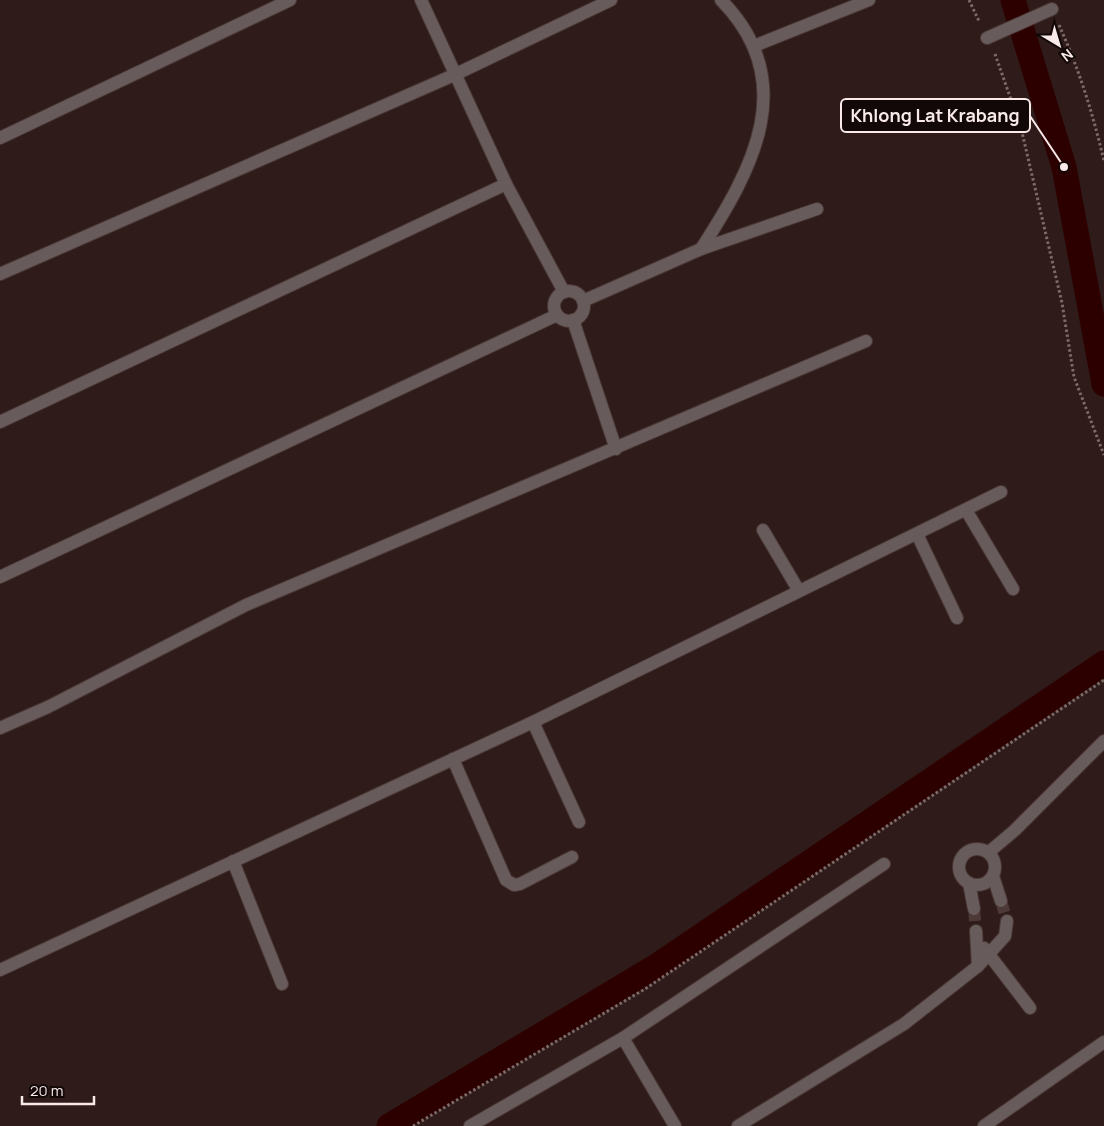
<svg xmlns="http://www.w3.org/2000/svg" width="1104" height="1126" font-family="Manrope,sans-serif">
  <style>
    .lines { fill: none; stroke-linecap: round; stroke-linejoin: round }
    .canal { stroke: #2d0000; stroke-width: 25 }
    .minor-tunnel { stroke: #4d3a38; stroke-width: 12; stroke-dasharray: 12 6; stroke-linecap: butt }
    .service-casing { stroke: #4b3836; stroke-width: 14 }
    .minor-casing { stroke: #4b3836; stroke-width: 14 }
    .path { stroke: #7d6b69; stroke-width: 3; stroke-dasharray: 2.5 2.5; stroke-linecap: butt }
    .service { stroke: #675c5b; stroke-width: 12 }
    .minor { stroke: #675c5b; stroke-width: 12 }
    .leader { fill: none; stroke: #f9eae9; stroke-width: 2 }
    .callout-dot { fill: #f9eae9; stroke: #110807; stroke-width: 2 }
    .callout { fill: #110807; stroke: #f9eae9; stroke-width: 2 }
    .callout-label { font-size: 18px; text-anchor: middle; font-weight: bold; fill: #f9eae9 }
  </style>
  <rect width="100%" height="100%" fill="#2f1b19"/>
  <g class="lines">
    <g class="canal">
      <path d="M1013 0 1064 167 1104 384"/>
      <path d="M389 1126 655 967 1104 663"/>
    </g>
    <g class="minor-tunnel">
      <path d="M1001 901 1007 921"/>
      <path d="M974 909 976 931"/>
    </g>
    <g class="service-casing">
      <g id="service">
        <path d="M966 510 1013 589"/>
        <path d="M763 530 799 591"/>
        <path d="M917 534 957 618"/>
        <path d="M533 722 579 822"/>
        <path d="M453 759 506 880 514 885 520 884 572 857"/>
        <path d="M233 861 282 984"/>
      </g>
    </g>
    <g class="minor-casing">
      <g id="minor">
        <path d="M421 0 506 184 564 292"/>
        <path d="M987 38 1052 9"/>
        <path d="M754 46 869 0"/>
        <path d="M0 138 290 0"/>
        <path d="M701 249C753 169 801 81 721 0"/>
        <path d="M0 274 454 75 611 0"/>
        <circle cx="569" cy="306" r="15"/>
        <path d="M583 301 701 249 817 209"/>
        <path d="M573 320 616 449"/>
        <path d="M0 422 506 184"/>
        <path d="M0 577 557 315"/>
        <path d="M0 728 48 707 246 605 866 341"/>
        <circle cx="977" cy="867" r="18"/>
        <path d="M989 852 1015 830 1104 741"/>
        <path d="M993 876 1001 901"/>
        <path d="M969 883 974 909"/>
        <path d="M976 931 978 966 1005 936 1007 921"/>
        <path d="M984 948 1030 1008"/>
        <path d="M0 970 533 722 1001 492"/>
        <path d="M623 1038 675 1126"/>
        <path d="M470 1126 623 1038 884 864"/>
        <path d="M738 1126 904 1024 978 966"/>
        <path d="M984 1126 1104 1042"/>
      </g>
    </g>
    <g class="path">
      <path d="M969 0 979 21"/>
      <path d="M1059 25C1079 69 1093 114 1104 161"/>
      <path d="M995 54 1021 128 1062 303 1074 377 1104 455"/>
      <path d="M413 1126 645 989 1104 680"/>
    </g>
    <use href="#service" class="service"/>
    <use href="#minor" class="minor"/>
  </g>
  <path class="leader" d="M1064 167L1030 116"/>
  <circle class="callout-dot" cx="1064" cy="167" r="5"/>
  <rect class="callout" x="841" y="99" width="189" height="33" rx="5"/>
  <g class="callout-label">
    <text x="935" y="122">Khlong Lat Krabang</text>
  </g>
  <g transform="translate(1059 45) rotate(142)" stroke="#110807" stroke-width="4" paint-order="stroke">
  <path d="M0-4L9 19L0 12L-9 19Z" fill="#f9eae9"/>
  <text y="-8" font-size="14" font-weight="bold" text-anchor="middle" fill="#f9eae9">N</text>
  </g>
  <path d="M22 1096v8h72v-8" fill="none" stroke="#f9eae9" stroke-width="2.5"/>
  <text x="30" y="1096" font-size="15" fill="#f9eae9" stroke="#110807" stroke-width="4" paint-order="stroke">20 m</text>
</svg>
